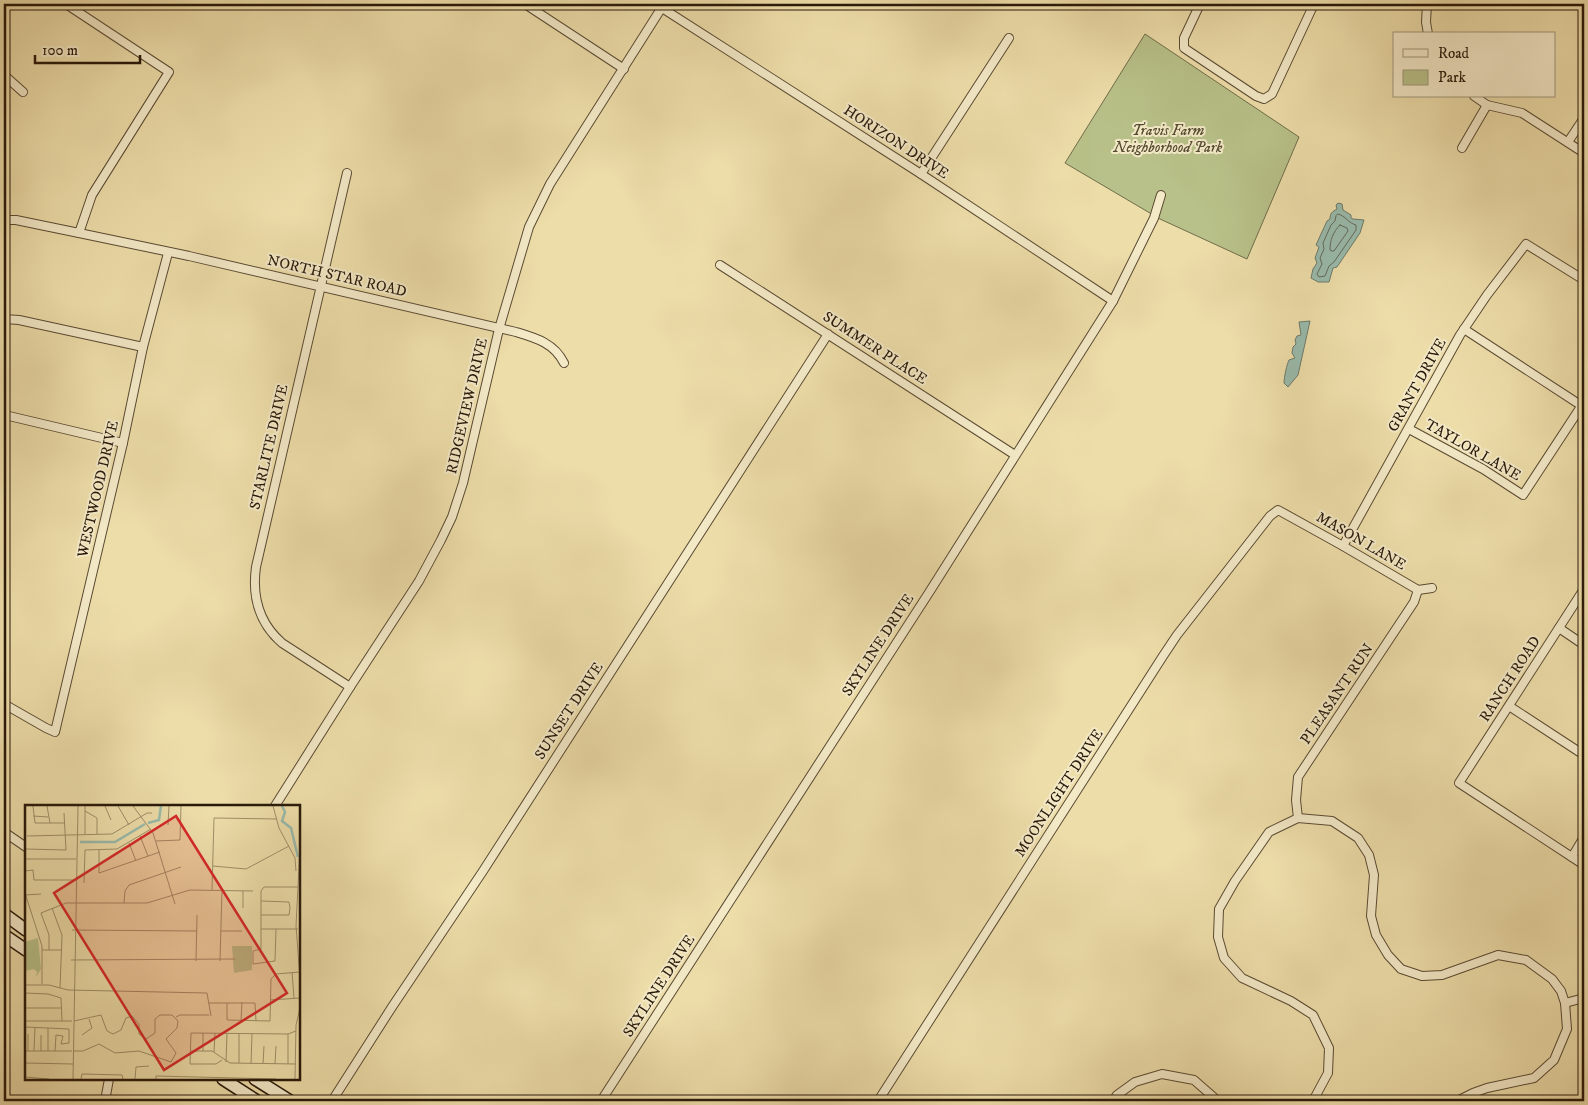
<svg xmlns="http://www.w3.org/2000/svg" width="1588" height="1105" font-family="'IM FELL DW Pica',serif">
  <style>
    .green { fill: #b8c189; stroke: #706d4a }
    .water { fill: #99bbac; stroke: #6c7a6b }
    .lines { fill: none; stroke-linecap: round; stroke-linejoin: round }
    .shore { stroke: #616a5b; stroke-width: 1 }
    .minor-casing { stroke: #5a4a32; stroke-width: 10 }
    .secondary-casing { stroke: #29190a; stroke-width: 14 }
    .minor { stroke: #f3e9c7; stroke-width: 8 }
    .secondary { stroke: #f3e9c7; stroke-width: 11 }
    .labels { text-anchor: middle; dominant-baseline: central; stroke-width: 4; stroke-linejoin: round; paint-order: stroke }
    .park-label { font-size: 15px; font-style: italic; fill: #544b30; stroke: #f3e9c7 }
    .street-label { font-size: 15px; fill: #29190a; stroke: #f3e9c7 }
    .inset-river { fill: none; stroke: #99bbac; stroke-width: 2.5 }
    .inset-road { fill: none; stroke: #9f8f69; stroke-width: 1 }
    .view { fill: #d62828; fill-opacity: 0.15; stroke: #d62828; stroke-width: 2.5 }
    .inset-edge { fill: none; stroke: #29190a; stroke-width: 2.5 }
  </style>
  <rect width="100%" height="100%" fill="#eddda9"/>
  <filter id="stains"><feTurbulence type="fractalNoise" baseFrequency=".004" numOctaves="4"/><feColorMatrix values="0 0 0 0 .2 0 0 0 0 .09 0 0 0 0 .02 0 0 0 .5 -.17"/></filter>
  <radialGradient id="worn" r=".72"><stop offset=".6" stop-color="#630" stop-opacity="0"/><stop offset="1" stop-color="#630" stop-opacity=".3"/></radialGradient>
  <path class="green" d="M1145 34 1299 137 1247 259 1160 219 1065 163Z"/>
  <g class="water">
    <path d="M1338 203 1342 204 1343 210 1351 215V218L1353 219 1364 220 1360 233 1337 267 1333 268 1329 282H1318L1311 278 1313 269 1317 263 1315 258 1319 247 1316 245 1327 221 1330 219C1330 213 1332 212 1337 209L1336 205Z"/>
    <path d="M1310 321 1298 375 1288 387 1284 383C1284 377 1287 364 1289 360L1295 358 1292 353 1293 347 1296 344 1295 340 1297 336 1301 335 1299 322Z"/>
  </g>
  <g class="lines">
    <g class="shore">
      <path d="M1338 214C1346 216 1348 223 1356 225V230L1334 262 1329 266 1325 276 1319 277 1317 274 1322 264 1320 258 1324 249 1323 243 1331 225 1335 221 1336 216Z"/>
      <path d="M1340 225 1347 228 1348 231 1334 251H1332L1330 250C1330 240 1333 232 1340 225Z"/>
    </g>
    <g class="minor-casing">
      <g id="minor">
        <path d="M66 4 169 72 92 195 79 233"/>
        <path d="M525 4 624 69"/>
        <path d="M1200 4 1184 38V48L1256 96 1264 99 1272 94 1314 4"/>
        <path d="M1427 4 1426 22 1428 34"/>
        <path d="M662 8 921 174 1113 301"/>
        <path d="M4 75 23 92"/>
        <path d="M1474 96 1487 105 1522 113 1584 153"/>
        <path d="M1568 142 1584 118"/>
        <path d="M1462 148 1487 105"/>
        <path d="M347 173 256 567C252 596 259 623 282 643L350 687"/>
        <path d="M921 174 1009 38"/>
        <path d="M4 220H16L79 233 189 256 516 332C536 338 554 343 564 363"/>
        <path d="M720 265 1015 455"/>
        <path d="M4 319 19 320 143 347"/>
        <path d="M1464 329 1582 406"/>
        <path d="M4 416H9L123 443"/>
        <path d="M1409 429 1483 469 1523 495 1584 402"/>
        <path d="M1343 546 1460 335 1487 295 1526 244 1584 280"/>
        <path d="M1584 589 1459 783 1584 865"/>
        <path d="M1559 628 1584 645"/>
        <path d="M4 704 46 728 55 732 123 443 143 347 168 253"/>
        <path d="M1509 706 1584 755"/>
        <path d="M275 806 350 687 419 581 441 540 452 517 463 483 499 329 529 227 550 184 664 4"/>
        <path d="M1298 818 1296 800 1298 777 1414 602 1418 590"/>
        <path d="M4 832 26 847"/>
        <path d="M1572 857 1584 837"/>
        <path d="M1565 1003 1584 998"/>
        <path d="M105 1101 109 1079"/>
        <path d="M332 1101 392 1007 483 871 828 334"/>
        <path d="M601 1101 930 591 1113 301 1154 218 1161 195"/>
        <path d="M878 1101 1163 656 1177 635 1270 516 1278 510 1343 546 1418 590 1432 588"/>
        <path d="M1113 1101 1117 1095 1135 1082 1162 1074 1194 1080 1218 1101"/>
        <path d="M1311 1101 1314 1099 1328 1073 1329 1048 1313 1015 1291 1001 1242 978 1224 958 1218 937 1219 909 1235 881 1269 832 1298 818 1332 821 1358 838 1369 855 1374 875 1371 916 1376 935 1388 955 1401 969 1422 976 1442 975 1498 955 1526 960 1552 979 1561 991 1565 1003 1567 1029 1554 1060 1534 1078 1487 1088 1473 1093 1457 1101"/>
      </g>
    </g>
    <g class="secondary-casing">
      <g id="secondary">
        <path d="M4 914 26 930"/>
        <path d="M4 935 26 950"/>
        <path d="M223 1079 257 1101"/>
        <path d="M255 1079 290 1101"/>
      </g>
    </g>
    <use href="#minor" class="minor"/>
    <use href="#secondary" class="secondary"/>
  </g>
  <g class="labels">
    <g class="park-label">
      <text x="1168" y="130">Travis Farm<tspan x="1168" dy="17">Neighborhood Park</tspan></text>
    </g>
    <g class="street-label">
      <text transform="translate(896 142) rotate(33)">HORIZON DRIVE</text>
      <text transform="translate(337 276) rotate(13)">NORTH STAR ROAD</text>
      <text transform="translate(875 348) rotate(33)">SUMMER PLACE</text>
      <text transform="translate(1417 385) rotate(-61)">GRANT DRIVE</text>
      <text transform="translate(467 406) rotate(-77)">RIDGEVIEW DRIVE</text>
      <text transform="translate(269 447) rotate(-77)">STARLITE DRIVE</text>
      <text transform="translate(1473 450) rotate(30)">TAYLOR LANE</text>
      <text transform="translate(98 489) rotate(-77)">WESTWOOD DRIVE</text>
      <text transform="translate(1361 541) rotate(30)">MASON LANE</text>
      <text transform="translate(878 645) rotate(-57)">SKYLINE DRIVE</text>
      <text transform="translate(1510 679) rotate(-57)">RANCH ROAD</text>
      <text transform="translate(1337 694) rotate(-56)">PLEASANT RUN</text>
      <text transform="translate(569 711) rotate(-57)">SUNSET DRIVE</text>
      <text transform="translate(1059 793) rotate(-57)">MOONLIGHT DRIVE</text>
      <text transform="translate(659 986) rotate(-57)">SKYLINE DRIVE</text>
    </g>
  </g>
  <g transform="translate(25 805)">
    <rect width="275" height="275" fill="#eddda9"/>
    <path d="M13 133 16 164 11 172 12 167 9 164 0 166V137ZM207 141H227V165L209 168Z" fill="#b8c189"/>
    <path class="inset-river" d="M257 1 260 7 257 16 266 23 273 52M123 18 134 15 136 1M55 37H90L120 19"/>
    <path class="inset-road" d="M8 1 10 18H40M22 1 25 18M80 1 86 15M93 1 104 20M108 1 128 28 150 99M248 1 254 23 270 53 271 66M60 6 72 13V29M8 11 23 12M143 20 144 1M0 26V58M60 29V1M2 31 87 29 122 8H127M115 31 123 51M131 36 155 35 156 1M104 38 111 56M275 41 271 121 275 173M0 44 41 45 39 8M74 45V68L135 47M0 54H51M188 61 221 64 264 41M0 66 8 65 9 75H48M59 78 60 45 92 44 126 24M187 85 189 13 252 14M218 86V103M236 86V144L228 146V159L250 156 251 124M236 86 239 82H273M0 88 17 141V179M0 90 16 89M99 98 100 86 104 80 156 62M27 103 37 130 35 183M236 110H264L265 103 264 97 236 96M236 124H273M47 125 172 126M196 126H217M17 145H37M24 145V130L16 108 41 98H122L165 85 228 86M46 155 210 154M171 156 172 110M195 156 197 85M267 167 269 193M0 180H24L43 185 182 188 186 211M0 188 23 189 36 193 37 216M245 195 275 193M184 198H230L231 216M202 198V215L245 216 246 174 251 169 275 167M0 203H37M151 212 155 210H184M216 215 217 197M0 216H47M0 222 44 224V238L36 239 38 231 31 230 30 246M16 230V246M57 230 67 223 64 214M0 246H47M3 246V229M9 246 10 222M23 246V223M49 246H58L74 239 90 248 114 246 146 257 151 248 141 234 152 223 153 216 147 210H135L130 214V228L121 234 114 229V219L107 211 101 213 96 225 88 229 82 226 76 210 49 216M165 246H187L205 258 271 259M178 246V228M189 247 190 228M197 255 191 259H165L166 228 263 229 271 226M201 257 202 228M0 258 48 259M214 258V229M226 259 227 229M238 259 239 241M250 259 251 241M263 259V229M0 272 24 274M48 274 53 1M56 274 57 269 97 270 98 274M110 274 111 262 124 261M131 274V271L251 274M270 274 271 220 275 203"/>
    <path class="view" d="M151 11 262 188 139 265 29 88Z"/>
    <rect width="275" height="275" class="inset-edge"/>
  </g>
  <rect width="1588" height="1105" fill="none" stroke="#eddda9" stroke-width="20"/>
  <rect x="5" y="5" width="1578" height="1095" fill="none" stroke="#29190a" stroke-width="2.5"/>
  <rect x="10" y="10" width="1568" height="1085" fill="none" stroke="#29190a"/>
  <rect x="1393" y="32" width="162" height="65" fill="#f3e9c7" stroke="#a2967b"/>
  <rect x="1403" y="49" width="25" height="8" fill="#f3e9c7" stroke="#a2967b"/>
  <text x="1438" y="58" font-size="15" fill="#29190a">Road</text>
  <rect x="1403" y="70" width="25" height="15" fill="#b8c189" stroke="#a2967b"/>
  <text x="1438" y="82" font-size="15" fill="#29190a">Park</text>
  <path d="M35 55v8h105v-8" fill="none" stroke="#29190a" stroke-width="2.5"/>
  <text x="42" y="55" font-size="15" fill="#29190a" stroke="#f3e9c7" stroke-width="4" paint-order="stroke">100 m</text>
  <rect width="100%" height="100%" filter="url(#stains)"/>
  <rect width="100%" height="100%" fill="url(#worn)"/>
</svg>
